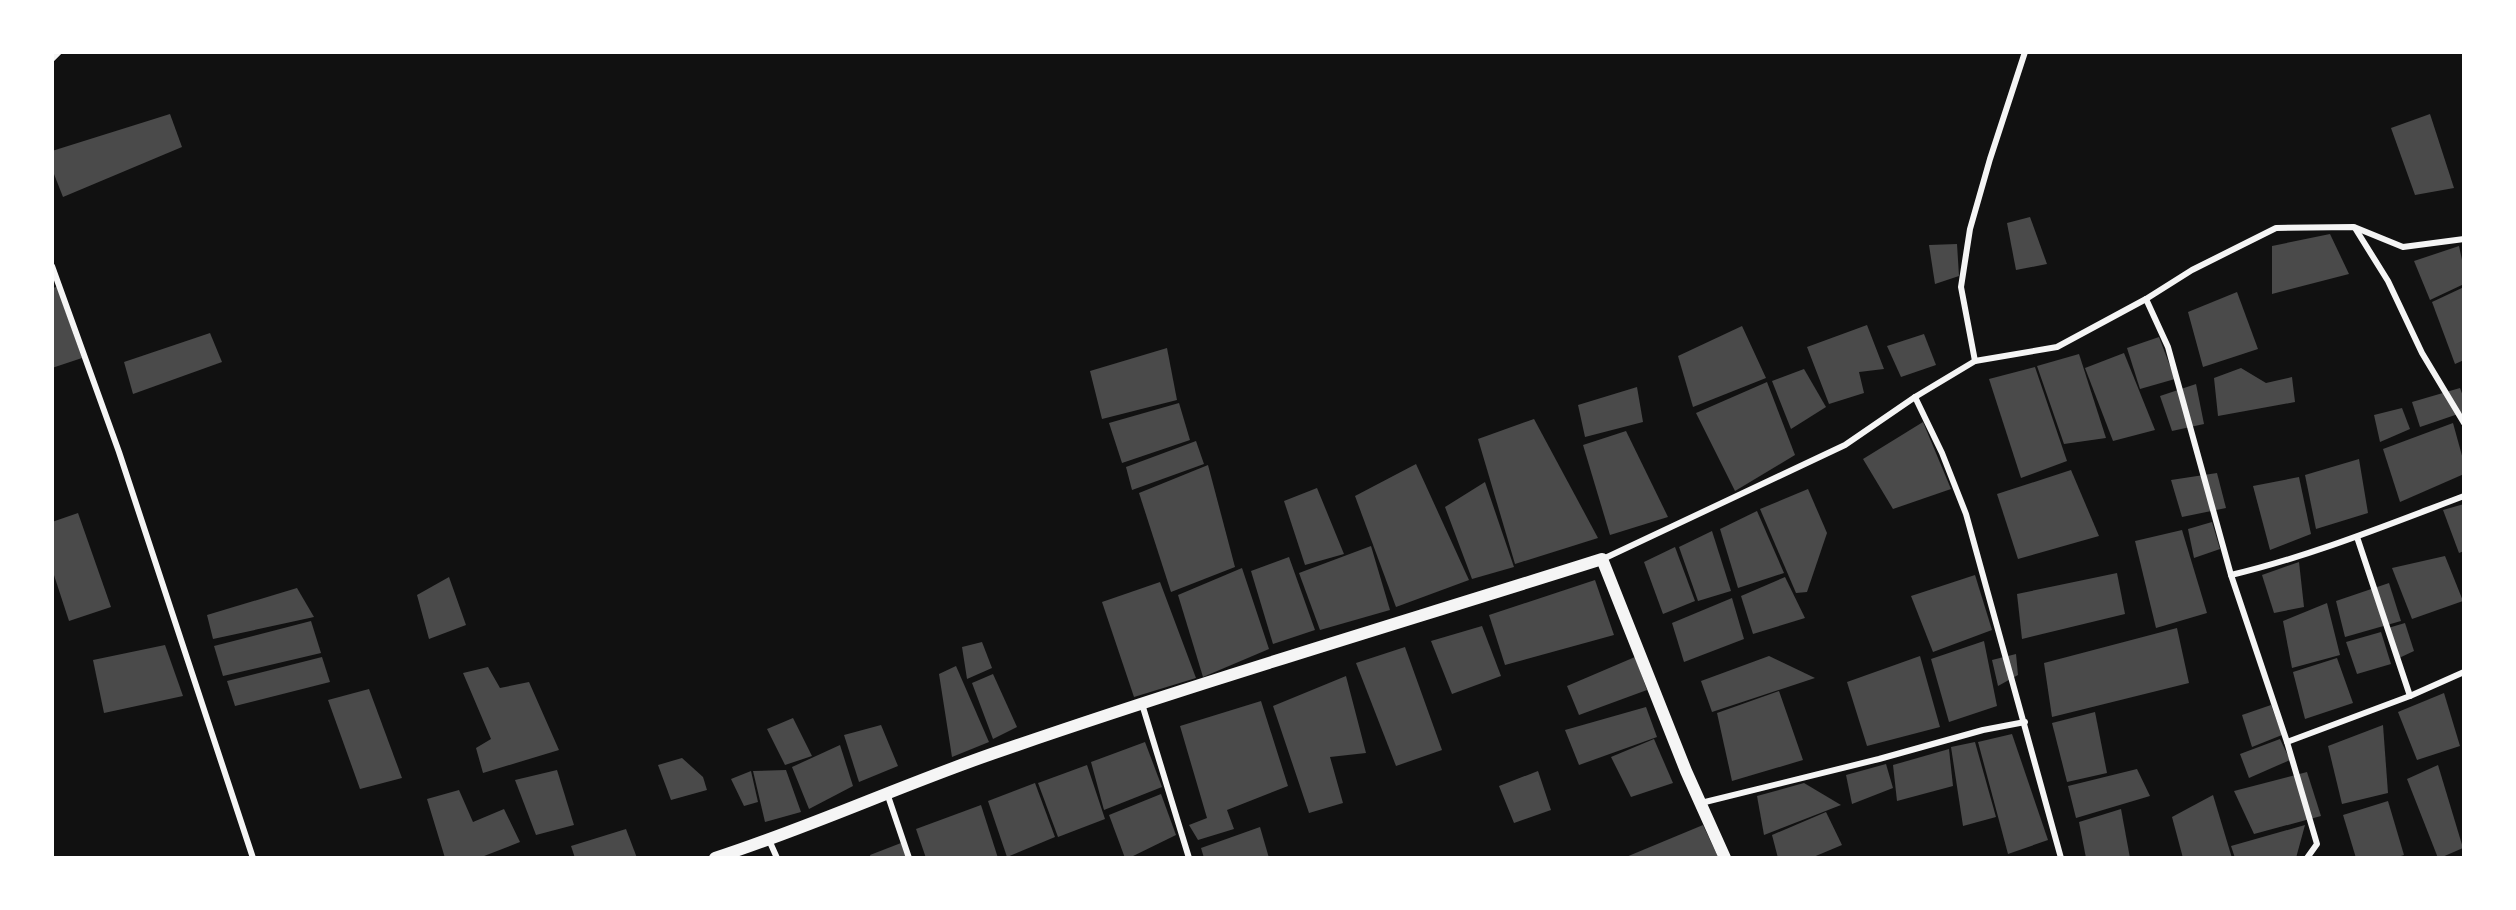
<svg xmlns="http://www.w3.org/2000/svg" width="2516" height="910" font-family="'Exo 2',sans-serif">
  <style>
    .building { fill: #4a4a4a }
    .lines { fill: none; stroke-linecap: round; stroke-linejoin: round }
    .minor { stroke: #f5f5f5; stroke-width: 6 }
    .secondary { stroke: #f5f5f5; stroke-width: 12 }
  </style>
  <rect width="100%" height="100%" fill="#111"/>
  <g class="building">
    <path d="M170 114 182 147 63 197 52 169V151Z"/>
    <path d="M2430 114 2454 188 2415 195 2391 128Z"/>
    <path d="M2030 217 2047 264 2016 270 2007 223Z"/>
    <path d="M2330 234 2349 274 2272 294V246Z"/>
    <path d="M1957 244 1959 276 1935 284 1929 245Z"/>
    <path d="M2459 246 2464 269V284L2430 300 2414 261Z"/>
    <path d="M57 287 82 358 52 368V288Z"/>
    <path d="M2464 287V360L2455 364 2432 302Z"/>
    <path d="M2237 292 2258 349 2203 367 2188 312Z"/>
    <path d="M1867 325 1884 369 1859 372 1864 393 1829 404 1807 347Z"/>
    <path d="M1742 326 1766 378 1693 407 1678 356Z"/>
    <path d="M210 333 222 362 133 394 124 362Z"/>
    <path d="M1924 334 1936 365 1901 377 1887 346Z"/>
    <path d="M2159 337 2175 379 2140 389 2127 348Z"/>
    <path d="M1167 348 1177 400 1102 419 1090 371Z"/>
    <path d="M2124 353 2155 430 2113 441 2085 368Z"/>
    <path d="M2079 354 2106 438 2064 444 2037 366Z"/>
    <path d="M2035 367 2067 461 2021 478 1989 379Z"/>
    <path d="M2241 368 2266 383 2292 377 2295 402 2218 416 2214 378Z"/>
    <path d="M1804 369 1826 407 1791 429 1772 381Z"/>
    <path d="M1767 382 1795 455 1735 491 1696 413Z"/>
    <path d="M2196 384 2204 424 2172 431 2160 396Z"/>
    <path d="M1637 387 1643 422 1585 437 1578 405Z"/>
    <path d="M2460 388 2464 399V412L2420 427 2412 402Z"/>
    <path d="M1179 403 1190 440 1122 463 1109 423Z"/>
    <path d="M2402 408 2410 429 2380 442 2374 415Z"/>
    <path d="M1534 419 1598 538 1515 564 1478 439Z"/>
    <path d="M1923 422 1951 489 1893 509 1863 459Z"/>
    <path d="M2453 423 2464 463V474L2400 502 2383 449Z"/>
    <path d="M1626 431 1668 517 1610 535 1583 445Z"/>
    <path d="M1196 441 1204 464 1132 490 1126 467Z"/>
    <path d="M2359 459 2368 513 2316 529 2305 475Z"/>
    <path d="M1416 464 1469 580 1396 607 1355 496Z"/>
    <path d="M1208 465 1235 567 1171 592 1139 493Z"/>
    <path d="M2071 470 2099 536 2018 559 1997 494Z"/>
    <path d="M2217 473 2226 508 2182 517 2171 480Z"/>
    <path d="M2299 477 2311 534 2270 550 2253 486Z"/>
    <path d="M1485 482 1514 567 1472 579 1445 507Z"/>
    <path d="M1317 488 1344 554 1305 565 1284 501Z"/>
    <path d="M1808 489 1827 533 1807 592 1796 593 1760 509Z"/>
    <path d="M2464 504V551L2459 553 2443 510Z"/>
    <path d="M1757 511 1784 573 1738 588 1720 529Z"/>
    <path d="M78 513 111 607 69 621 52 569V522Z"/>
    <path d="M2212 522 2220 549 2194 558 2188 529Z"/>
    <path d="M2182 530 2207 613 2156 628 2135 541Z"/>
    <path d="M1712 531 1731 591 1698 601 1679 547Z"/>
    <path d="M1371 546 1390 610 1320 630 1299 573Z"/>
    <path d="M1675 547 1695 601 1663 614 1644 562Z"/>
    <path d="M2445 556 2463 601 2412 619 2392 568Z"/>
    <path d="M1289 557 1315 630 1273 644 1251 571Z"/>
    <path d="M2299 562 2304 607 2274 613 2262 575Z"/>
    <path d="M1242 568 1269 649 1203 677 1178 595Z"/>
    <path d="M2117 573 2125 614 2022 639 2017 594Z"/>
    <path d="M1975 575 1992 630 1933 652 1911 596Z"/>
    <path d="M449 577 466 625 429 639 417 595Z"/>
    <path d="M1785 577 1805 618 1753 634 1741 596Z"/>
    <path d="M1595 580 1614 635 1505 665 1489 615Z"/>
    <path d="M1160 582 1196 678 1134 697 1102 602Z"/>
    <path d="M2389 583 2401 621 2345 637 2336 601Z"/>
    <path d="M297 588 314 617 213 639 207 615Z"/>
    <path d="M1732 598 1744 639 1684 662 1672 623Z"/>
    <path d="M2327 603 2340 655 2292 668 2283 621Z"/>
    <path d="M311 621 321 653 223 676 214 646Z"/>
    <path d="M2405 623 2414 651 2399 658 2388 628Z"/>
    <path d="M1482 626 1501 676 1452 694 1431 641Z"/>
    <path d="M2177 628 2189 683 2052 717 2044 663Z"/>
    <path d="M2381 632 2391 664 2357 674 2346 642Z"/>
    <path d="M1984 641 1997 706 1949 722 1931 659Z"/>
    <path d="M982 642 992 668 967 679 962 647Z"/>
    <path d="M165 645 183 696 104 713 93 660Z"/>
    <path d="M1405 647 1442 750 1396 766 1356 663Z"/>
    <path d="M2016 654 2018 675 1998 686 1992 660Z"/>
    <path d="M1769 656 1815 678 1712 712 1701 681Z"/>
    <path d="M1920 656 1940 727 1867 746 1847 682Z"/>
    <path d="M322 657 330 682 235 706 227 681Z"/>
    <path d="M1635 657 1647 690 1579 715 1567 686Z"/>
    <path d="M2337 658 2353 703 2305 719 2293 672Z"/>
    <path d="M956 666 989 742 952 757 939 674Z"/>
    <path d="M488 667 500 688 529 682 559 750 483 773 476 748 491 739 463 673Z"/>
    <path d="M993 674 1017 727 993 739 972 683Z"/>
    <path d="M1346 676 1366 753 1330 757 1343 803 1309 813 1273 706Z"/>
    <path d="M369 689 402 778 360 789 328 700Z"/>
    <path d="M1779 691 1803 760 1732 781 1717 713Z"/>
    <path d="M2444 693 2460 746 2417 760 2398 712Z"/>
    <path d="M1261 701 1288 786 1227 810 1234 829 1198 840 1189 825 1207 818 1180 726Z"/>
    <path d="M2271 705 2282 735 2252 747 2242 715Z"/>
    <path d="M1646 707 1657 737 1579 765 1565 730Z"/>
    <path d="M2095 712 2107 773 2067 782 2052 723Z"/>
    <path d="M793 718 812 756 785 765 767 729Z"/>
    <path d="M881 725 898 766 859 782 844 735Z"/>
    <path d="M2383 725 2388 793 2342 804 2328 746Z"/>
    <path d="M2012 734 2048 840 2008 854 1978 742Z"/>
    <path d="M1654 739 1673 783 1631 797 1611 757Z"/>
    <path d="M2280 739 2290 760 2249 778 2240 754Z"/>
    <path d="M1145 742 1162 787 1104 810 1091 762Z"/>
    <path d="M1975 742 1996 817 1963 826 1951 747Z"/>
    <path d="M840 745 853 786 809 809 792 767Z"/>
    <path d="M1949 749 1953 786 1897 801 1893 765Z"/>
    <path d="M682 758 703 777 707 790 671 800 658 765Z"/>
    <path d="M1886 764 1893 788 1852 804 1846 775Z"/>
    <path d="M1087 765 1105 819 1058 837 1038 783Z"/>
    <path d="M2438 765 2463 848 2440 858H2438L2407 779Z"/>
    <path d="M2137 769 2150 796 2076 818 2068 786Z"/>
    <path d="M557 770 574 825 536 835 515 780Z"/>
    <path d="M786 770 801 812 765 822 753 771Z"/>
    <path d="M751 771 758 802 744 806 731 779Z"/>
    <path d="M1538 771 1551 810 1514 823 1499 786Z"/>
    <path d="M2307 772 2321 816 2254 834 2234 791Z"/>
    <path d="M1035 783 1055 837 1007 857 988 801Z"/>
    <path d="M1804 783 1841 805 1764 835 1757 796Z"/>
    <path d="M459 790 473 822 504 809 520 842 479 858H445L427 799Z"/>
    <path d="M1161 794 1176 835 1129 858H1125L1109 815Z"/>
    <path d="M2213 795 2232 858H2183L2172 817Z"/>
    <path d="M2388 801 2404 855 2395 858H2356L2343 815Z"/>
    <path d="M981 805 998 858H926L916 829Z"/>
    <path d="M2121 809 2130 858H2086L2079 822Z"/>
    <path d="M1826 812 1842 845 1811 858H1778L1772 835Z"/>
    <path d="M1703 825 1718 857H1626Z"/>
    <path d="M2305 825 2296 858H2235L2231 846Z"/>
    <path d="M1260 827 1269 858H1204L1201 848Z"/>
    <path d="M626 829 637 858H575L571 846Z"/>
    <path d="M901 843 906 858H871L870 855Z"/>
  </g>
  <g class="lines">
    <g class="minor">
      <path d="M52 59 59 52"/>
      <path d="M2355 228 2388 281 2422 353 2464 423"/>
      <path d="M52 266 119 452 253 858"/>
      <path d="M2146 299 2168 347 2231 575 2287 742 2317 844 2307 858"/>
      <path d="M1975 361 1961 287 1970 229 1990 159 2025 52"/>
      <path d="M1915 397 1942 453 1966 514 2061 858"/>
      <path d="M2357 537 2410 696"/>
      <path d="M1603 559 1845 445 1915 397 1975 361 2057 347 2146 299 2192 270 2276 228 2354 227 2403 247 2464 239"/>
      <path d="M2231 575C2311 556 2387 525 2464 496"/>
      <path d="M1142 704 1189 858"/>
      <path d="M2287 742 2410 696 2464 672"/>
      <path d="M887 793 909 858"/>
      <path d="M1701 803 1879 759 1983 730 2025 722"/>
      <path d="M769 840 777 858"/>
    </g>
    <path class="secondary" d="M715 858C814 826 908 782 1006 749 1203 681 1403 622 1602 559L1686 771 1725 858"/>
  </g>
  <rect width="2516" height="910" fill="none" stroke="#ffffff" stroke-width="108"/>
</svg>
